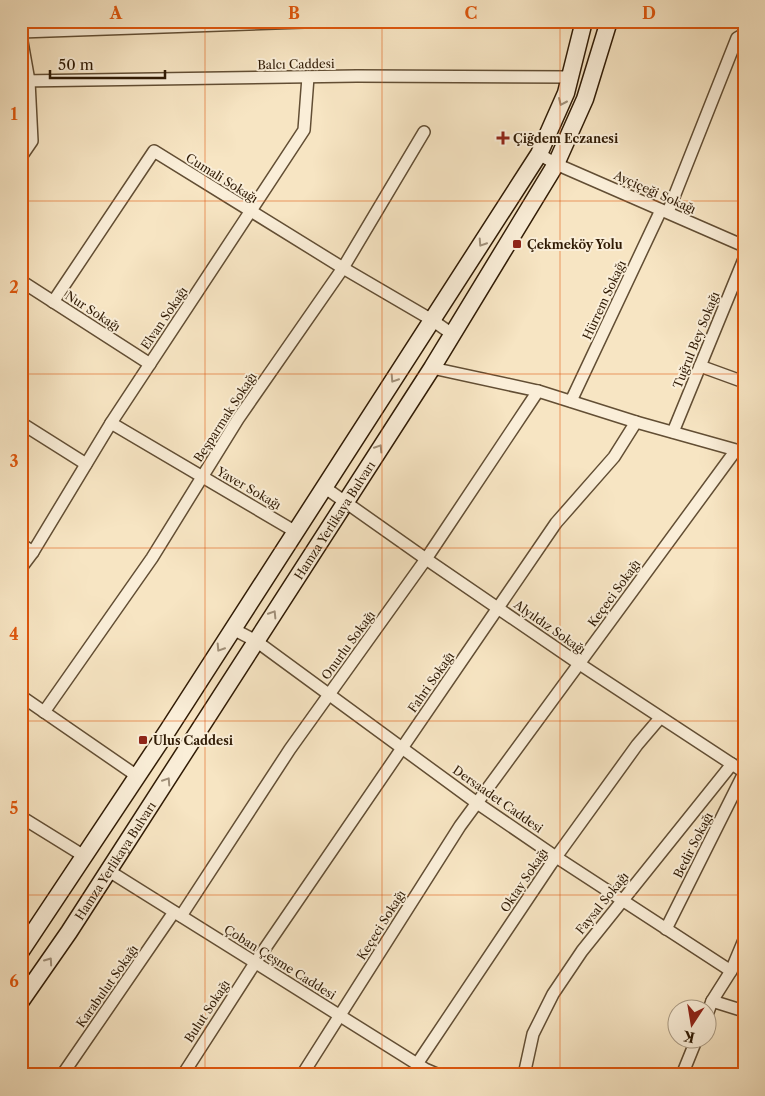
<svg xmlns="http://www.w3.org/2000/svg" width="765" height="1096" font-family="'Libre Caslon Text',serif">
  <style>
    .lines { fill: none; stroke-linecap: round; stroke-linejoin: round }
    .street-casing { stroke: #624e34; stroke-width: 14 }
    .secondary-casing { stroke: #301b05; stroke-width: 19 }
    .street { stroke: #faeed8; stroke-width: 11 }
    .secondary { stroke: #faeed8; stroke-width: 16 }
    .oneway { stroke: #9f8f79 }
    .grid { fill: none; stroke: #df560c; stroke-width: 1; stroke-opacity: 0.55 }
    .poi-dot { fill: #8f2418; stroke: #faeed8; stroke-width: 2 }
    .labels { text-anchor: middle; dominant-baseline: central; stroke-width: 4; stroke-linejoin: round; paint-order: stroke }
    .street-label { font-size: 12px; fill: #301b05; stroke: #faeed8 }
    .poi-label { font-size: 12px; font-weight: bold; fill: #301b05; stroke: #faeed8; text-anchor: start }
    .neatline { fill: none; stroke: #df560c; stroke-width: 2 }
    .grid-label { font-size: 16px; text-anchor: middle; font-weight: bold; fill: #df560c }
  </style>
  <rect width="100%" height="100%" fill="#f7e5c3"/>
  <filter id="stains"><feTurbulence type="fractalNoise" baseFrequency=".004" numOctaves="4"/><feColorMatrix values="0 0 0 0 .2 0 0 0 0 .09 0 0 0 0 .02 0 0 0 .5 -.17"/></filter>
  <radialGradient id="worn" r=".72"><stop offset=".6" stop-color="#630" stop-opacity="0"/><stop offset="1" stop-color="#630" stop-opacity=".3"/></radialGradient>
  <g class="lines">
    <g class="street-casing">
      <g id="street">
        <path d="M21 32 333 21"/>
        <path d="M21 36 29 81 32 141 21 157"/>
        <path d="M21 81 357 76 570 77"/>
        <path d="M539 154 556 164 744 246"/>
        <path d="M668 212 737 38 744 34"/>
        <path d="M21 281 150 364"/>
        <path d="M53 302 154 151 343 268 432 320 452 334"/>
        <path d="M700 366 744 382"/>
        <path d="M571 401 661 210"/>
        <path d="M21 423 86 464"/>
        <path d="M111 423 296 532"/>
        <path d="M673 432 744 259"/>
        <path d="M324 487 426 559 578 663 744 772"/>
        <path d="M21 544 33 552"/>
        <path d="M21 568 33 552 111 423 304 130 308 77"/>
        <path d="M233 629 256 641 477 803 556 857 731 971"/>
        <path d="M21 696 137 776"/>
        <path d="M44 712 152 558 238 419 343 268 424 132"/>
        <path d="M21 817 84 856"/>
        <path d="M109 871 425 1069 439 1075"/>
        <path d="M181 916 290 749 426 559 538 391"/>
        <path d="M666 929 744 773"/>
        <path d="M21 977 33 984"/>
        <path d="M712 1001 744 1011"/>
        <path d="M708 1012 712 1001 731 971 744 940"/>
        <path d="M417 1064 551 864 637 745 660 718"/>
        <path d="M62 1075 174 912"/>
        <path d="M183 1075 255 963 556 523 614 457 636 422"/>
        <path d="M302 1075 460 826 736 450 636 422 538 391 432 368"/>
        <path d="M524 1075 533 1034 553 994 582 951 732 764"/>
        <path d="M682 1075 697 1038"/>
      </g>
    </g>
    <g class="secondary-casing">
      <g id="secondary">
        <path d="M21 951 168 730 539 154 566 93 584 21"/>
        <path id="s1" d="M21 1001 69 932 432 368 556 164 585 99 609 21"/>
      </g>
    </g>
    <use href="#street" class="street"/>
    <use href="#secondary" class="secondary"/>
  </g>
  <defs><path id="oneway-chevron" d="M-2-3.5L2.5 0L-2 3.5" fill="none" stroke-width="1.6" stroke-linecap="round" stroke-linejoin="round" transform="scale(1.25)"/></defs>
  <g class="oneway">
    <use href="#oneway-chevron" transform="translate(562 102) rotate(114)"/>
    <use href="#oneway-chevron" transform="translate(482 243) rotate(123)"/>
    <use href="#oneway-chevron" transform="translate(394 379) rotate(123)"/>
    <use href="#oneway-chevron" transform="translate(379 448) rotate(-57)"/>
    <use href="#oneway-chevron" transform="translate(273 614) rotate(-58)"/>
    <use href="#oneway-chevron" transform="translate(220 648) rotate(123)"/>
    <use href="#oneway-chevron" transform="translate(167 781) rotate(-57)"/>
    <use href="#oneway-chevron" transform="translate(49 961) rotate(-55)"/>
  </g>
  <path class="grid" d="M205 21V1075M382 21V1075M560 21V1075M21 201H744M21 374H744M21 548H744M21 721H744M21 895H744"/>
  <g class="poi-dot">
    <path d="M500.5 130.5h5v5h5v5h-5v5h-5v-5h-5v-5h5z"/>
    <rect x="512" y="239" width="10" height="10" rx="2.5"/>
    <rect x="138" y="735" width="10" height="10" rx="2.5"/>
  </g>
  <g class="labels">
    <g class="street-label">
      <text transform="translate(296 64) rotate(-1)">Balcı Caddesi</text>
      <text transform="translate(222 178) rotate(32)">Cumali Sokağı</text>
      <text transform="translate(655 192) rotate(24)">Ayçiçeği Sokağı</text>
      <text transform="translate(604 300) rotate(-65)">Hürrem Sokağı</text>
      <text transform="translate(93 311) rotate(33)">Nur Sokağı</text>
      <text transform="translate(164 318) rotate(-56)">Elvan Sokağı</text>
      <text transform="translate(696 340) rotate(-68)">Tuğrul Bey Sokağı</text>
      <text transform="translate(225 417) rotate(-57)">Beşparmak Sokağı</text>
      <text transform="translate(249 488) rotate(30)">Yaver Sokağı</text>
      <text stroke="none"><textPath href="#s1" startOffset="574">Hamza Yerlikaya Bulvarı</textPath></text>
      <text transform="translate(614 593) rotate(-54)">Keçeci Sokağı</text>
      <text transform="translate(550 627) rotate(35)">Alyıldız Sokağı</text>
      <text transform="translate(348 645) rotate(-54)">Onurlu Sokağı</text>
      <text transform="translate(431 682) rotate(-55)">Fahri Sokağı</text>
      <text transform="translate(498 799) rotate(35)">Dersaadet Caddesi</text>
      <text transform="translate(693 845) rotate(-63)">Bedir Sokağı</text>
      <text stroke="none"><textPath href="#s1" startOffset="169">Hamza Yerlikaya Bulvarı</textPath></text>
      <text transform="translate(524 880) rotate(-56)">Oktay Sokağı</text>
      <text transform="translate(602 903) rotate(-51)">Faysal Sokağı</text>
      <text transform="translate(381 925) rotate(-58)">Keçeci Sokağı</text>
      <text transform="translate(280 962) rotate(32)">Çoban Çeşme Caddesi</text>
      <text transform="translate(107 986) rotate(-55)">Karabulut Sokağı</text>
      <text transform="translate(207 1011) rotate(-57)">Bulut Sokağı</text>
    </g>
    <g class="poi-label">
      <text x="513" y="138">Çiğdem Eczanesi</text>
      <text x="527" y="244">Çekmeköy Yolu</text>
      <text x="153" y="740">Ulus Caddesi</text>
    </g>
  </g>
  <rect width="765" height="1096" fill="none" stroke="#f7e5c3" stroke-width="55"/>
  <g transform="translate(692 1024) rotate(192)"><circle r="24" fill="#faeed8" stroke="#a99a84"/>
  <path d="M0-4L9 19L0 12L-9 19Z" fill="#8f2418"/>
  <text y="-8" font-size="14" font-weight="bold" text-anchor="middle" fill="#301b05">K</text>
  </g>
  <path d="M50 70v8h115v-8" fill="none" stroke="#301b05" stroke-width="2.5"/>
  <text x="58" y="70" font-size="15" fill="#301b05" stroke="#faeed8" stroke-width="4" paint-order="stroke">50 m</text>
  <rect x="28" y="28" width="710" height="1040" class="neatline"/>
  <g class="grid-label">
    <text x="116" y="19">A</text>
    <text x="294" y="19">B</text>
    <text x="471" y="19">C</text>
    <text x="649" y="19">D</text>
    <text x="14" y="120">1</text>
    <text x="14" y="293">2</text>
    <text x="14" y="467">3</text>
    <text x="14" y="640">4</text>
    <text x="14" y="814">5</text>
    <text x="14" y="987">6</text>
  </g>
  <rect width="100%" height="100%" filter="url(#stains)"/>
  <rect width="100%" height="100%" fill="url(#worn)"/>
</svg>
